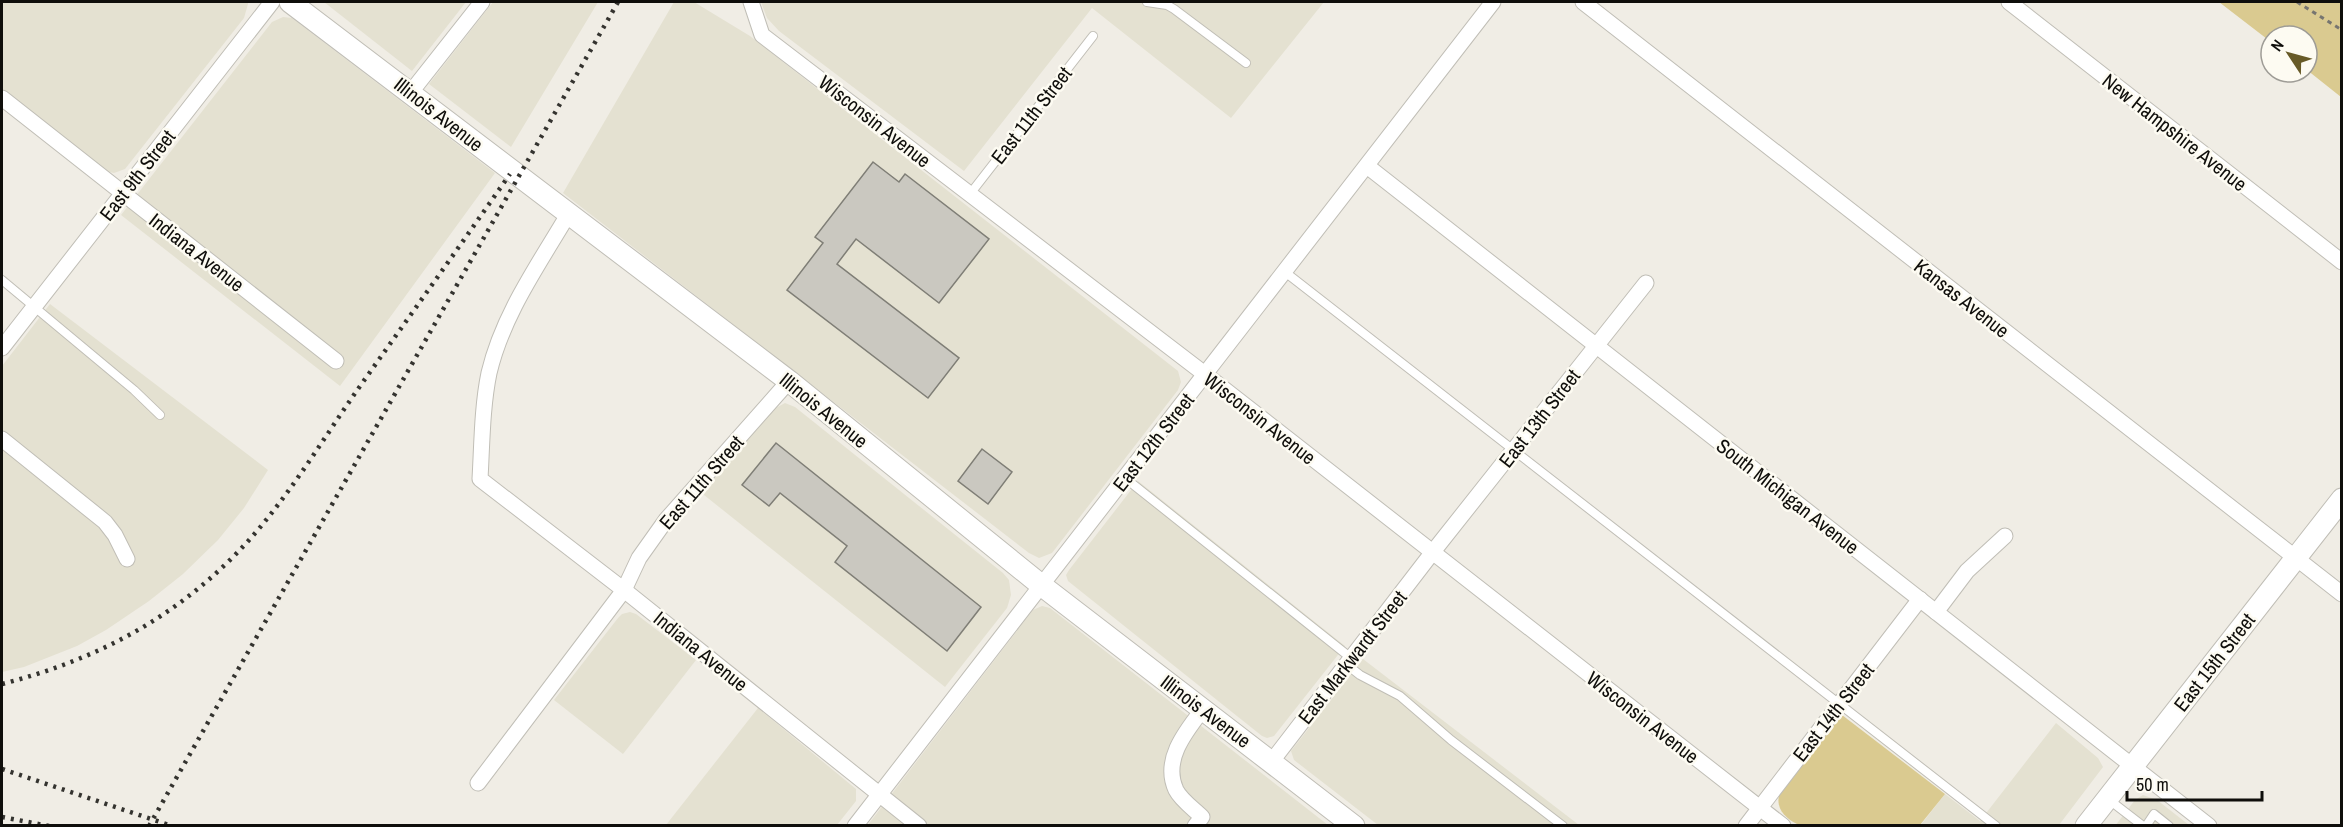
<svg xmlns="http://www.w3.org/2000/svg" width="2343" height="827" font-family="'Archivo Narrow',sans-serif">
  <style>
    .built { fill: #e4e1d1 }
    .green { fill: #daca90 }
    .building { fill: #cac8c0; stroke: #7f7e76; stroke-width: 1.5 }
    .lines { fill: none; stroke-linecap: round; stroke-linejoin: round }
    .lane-casing { stroke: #c0beb6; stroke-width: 10 }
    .street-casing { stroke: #c0beb6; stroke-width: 17 }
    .secondary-casing { stroke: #c0beb6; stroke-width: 23 }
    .path { stroke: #777570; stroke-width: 3; stroke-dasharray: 4.5 4.5; stroke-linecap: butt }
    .lane { stroke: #fff; stroke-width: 8 }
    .street { stroke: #fff; stroke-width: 15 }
    .secondary { stroke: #fff; stroke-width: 21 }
    .rail { stroke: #34332f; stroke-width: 4.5; stroke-dasharray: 3 6; stroke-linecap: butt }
    .labels { text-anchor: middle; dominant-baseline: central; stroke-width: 5; stroke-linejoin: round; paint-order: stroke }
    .street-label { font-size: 20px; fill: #0f0e0b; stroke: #fdfbf2 }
  </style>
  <rect width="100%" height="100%" fill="#f0ede5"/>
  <g class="built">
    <path d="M2 2H248V4L244 18 125 169 114 173 105 171 2 89Z"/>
    <path d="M324 2H466L412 71Z"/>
    <path d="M493 2H598L511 147 429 84Z"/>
    <path d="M674 2H694L750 36 1178 371 1181 382 1178 390 1052 553 1039 558 1029 553 563 193Z"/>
    <path d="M761 2H1324L1231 118 1092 8 964 171 779 31 767 18Z"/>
    <path d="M283 17 292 18 495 173 340 386 121 215 272 22Z"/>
    <path d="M50 304 268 470 244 508 218 540 183 574 149 601 106 630 77 646 24 667 2 672V366Z"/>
    <path d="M785 403 795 407 1003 573 1009 580 1011 595 1007 608 945 687 699 491 774 409Z"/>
    <path d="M1138 481 1345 646 1274 736 1267 738 1262 736 1068 581 1066 575 1069 570Z"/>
    <path d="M1042 606 1050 608 1328 825 867 826 1033 610Z"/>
    <path d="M630 612 636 614 696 660 623 754 554 700 618 618 622 614Z"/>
    <path d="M1363 659 1579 825H1378L1294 760 1291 751Z"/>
    <path d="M758 708 856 789V801L837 825H666Z"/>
    <path d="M2056 723 2098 758 2103 767 2059 825 1920 826 1945 794 1980 821Z"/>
    <path d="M2143 795 2157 800 2189 825 2115 826 2135 800Z"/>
  </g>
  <g class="green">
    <path d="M2219 2H2341V97L2307 70V36H2271V42Z"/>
    <path d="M1842 715 1945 794 1920 825C1902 826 1807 827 1797 824 1785 818 1776 809 1779 795Z"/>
  </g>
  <g class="building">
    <path d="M873 162 899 182 905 174 989 239 939 303 856 239 837 264 959 358 928 398 787 290 823 243 815 237Z"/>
    <path d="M776 443 981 607 947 651 835 562 847 546 780 493 769 506 742 485Z"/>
    <path d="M982 449 1012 472 988 504 958 481Z"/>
  </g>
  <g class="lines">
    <g class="lane-casing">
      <g id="lane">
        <path d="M1147 2 1167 5 1174 9 1246 63"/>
        <path d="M970 194 1093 36"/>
        <path d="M1285 272 1996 826"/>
        <path d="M2 280 134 390 160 415"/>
        <path d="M1125 478 1351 658"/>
        <path d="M1346 664 1360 675 1400 696 1451 740 1563 826"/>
        <path d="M2108 799 2143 826"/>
        <path d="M2146 826 2154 814 2169 826"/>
      </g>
    </g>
    <g class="street-casing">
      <g id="street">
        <path d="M751 2 762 35 1206 375 1783 826"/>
        <path d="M1583 2 2342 594"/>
        <path d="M2009 2 2342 262"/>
        <path d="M411 92 482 2"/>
        <path d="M2 98 336 361"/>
        <path d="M1367 166 2209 826"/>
        <path d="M569 213C539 264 503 314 489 373 482 407 482 444 480 479L624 590 919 826"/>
        <path d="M2 348 272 2"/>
        <path d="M2 439 105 522 115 535 127 559"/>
        <path d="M1936 612 1967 571 2005 536"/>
        <path d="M1272 761 1432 553 1646 283"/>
        <path d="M478 783 624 590 639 558 666 520 789 381"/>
        <path d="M855 826 1493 2"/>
        <path d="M1195 826 1202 817C1194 809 1181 800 1176 790 1162 760 1186 731 1203 709"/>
        <path d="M1746 826 1920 599"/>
      </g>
    </g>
    <g class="secondary-casing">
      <g id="secondary">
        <path d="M290 2 789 381 1041 585 1354 826"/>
        <path d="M2086 826 2342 499"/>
      </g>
    </g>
    <path class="path" d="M2297 2 2342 30"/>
    <use href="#lane" class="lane"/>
    <use href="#street" class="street"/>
    <use href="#secondary" class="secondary"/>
    <g class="rail">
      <path d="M2 684C91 661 167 623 233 557 282 508 319 445 358 389 409 317 460 246 510 174"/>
      <path d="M2 769 172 826"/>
      <path d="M2 817 49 826"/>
      <path d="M149 826 618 2"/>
    </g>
  </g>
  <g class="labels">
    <g class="street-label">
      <text transform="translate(439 114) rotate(38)">Illinois Avenue</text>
      <text transform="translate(1031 115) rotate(-52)">East 11th Street</text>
      <text transform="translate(875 121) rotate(38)">Wisconsin Avenue</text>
      <text transform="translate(2175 132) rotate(38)">New Hampshire Avenue</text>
      <text transform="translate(137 175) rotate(-52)">East 9th Street</text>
      <text transform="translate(197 252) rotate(38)">Indiana Avenue</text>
      <text transform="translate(1962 298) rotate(38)">Kansas Avenue</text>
      <text transform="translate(824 410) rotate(39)">Illinois Avenue</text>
      <text transform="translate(1260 418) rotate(38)">Wisconsin Avenue</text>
      <text transform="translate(1539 418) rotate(-52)">East 13th Street</text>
      <text transform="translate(1153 442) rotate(-52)">East 12th Street</text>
      <text transform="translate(701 482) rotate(-49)">East 11th Street</text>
      <text transform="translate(1788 496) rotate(38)">South Michigan Avenue</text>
      <text transform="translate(701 651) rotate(39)">Indiana Avenue</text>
      <text transform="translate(1352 657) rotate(-52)">East Markwardt Street</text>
      <text transform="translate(2214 662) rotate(-52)">East 15th Street</text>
      <text transform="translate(1206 711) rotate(37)">Illinois Avenue</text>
      <text transform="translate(1833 712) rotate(-52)">East 14th Street</text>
      <text transform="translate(1643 717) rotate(38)">Wisconsin Avenue</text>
    </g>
  </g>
  <rect width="2343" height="827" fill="none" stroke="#0f0e0b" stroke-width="6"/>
  <g transform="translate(2289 54) rotate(306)"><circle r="28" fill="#fdfbf2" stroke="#9e9c96" stroke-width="1.5"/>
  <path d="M0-4.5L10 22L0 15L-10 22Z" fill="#675a27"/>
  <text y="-9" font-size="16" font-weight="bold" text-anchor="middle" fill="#0f0e0b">N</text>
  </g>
  <path d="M2127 791v9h135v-9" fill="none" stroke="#0f0e0b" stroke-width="3"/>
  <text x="2136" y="791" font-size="18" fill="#0f0e0b" stroke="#fdfbf2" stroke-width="4.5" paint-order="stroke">50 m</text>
</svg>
